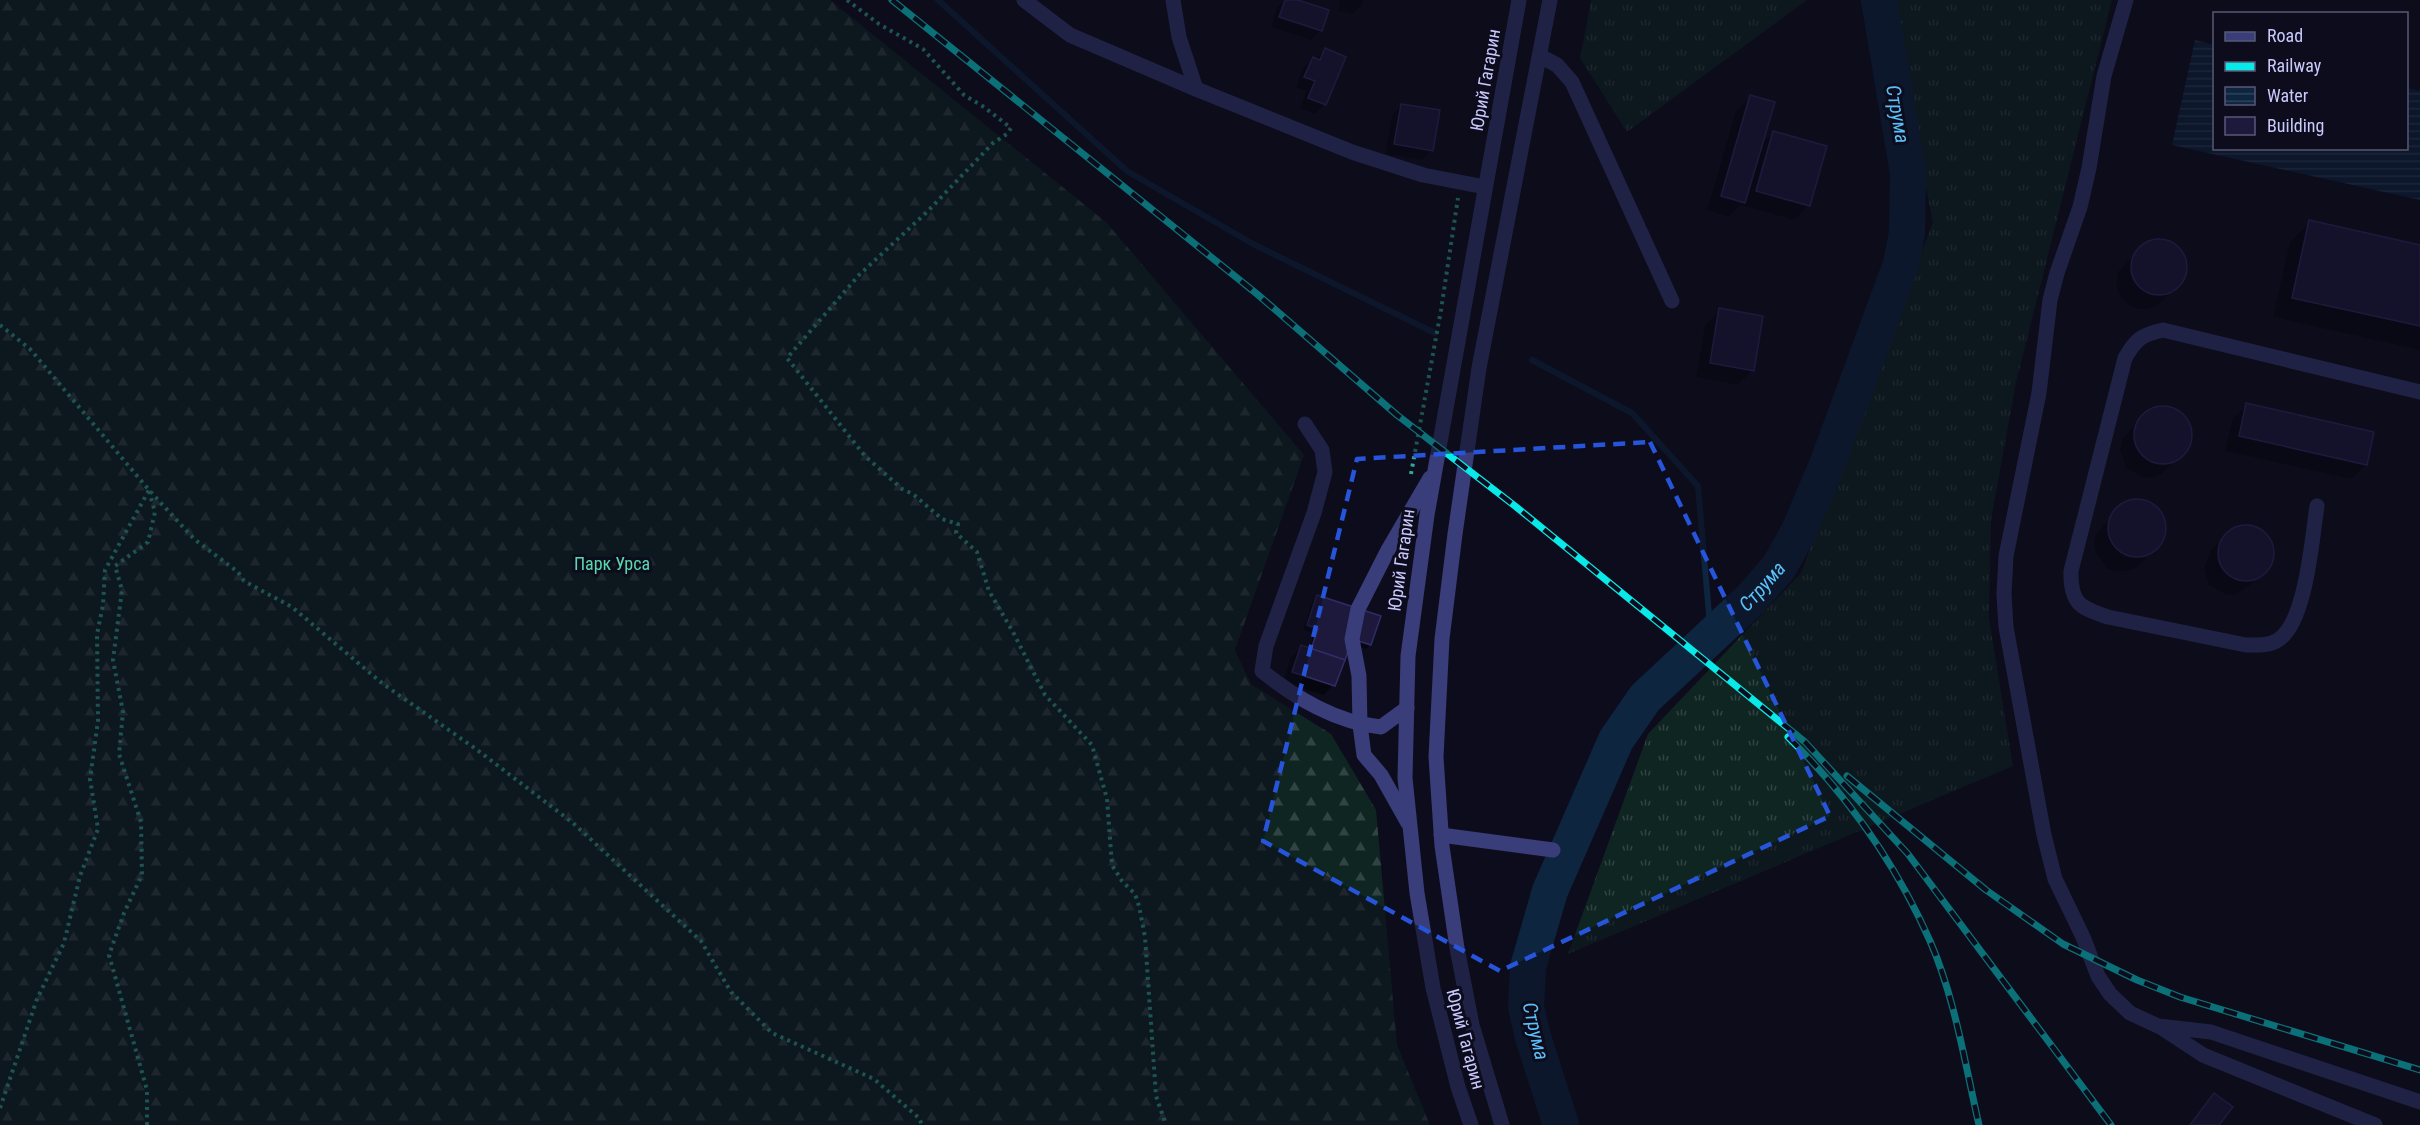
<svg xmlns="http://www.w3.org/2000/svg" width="2420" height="1125" font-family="'Roboto Condensed',sans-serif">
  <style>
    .grass { fill: url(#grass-tufts) }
    .forest { fill: url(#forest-firs) }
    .water { fill: url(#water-rules) }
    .shadow { fill: #0007 }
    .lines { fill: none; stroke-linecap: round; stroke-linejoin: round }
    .stream { stroke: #0d253f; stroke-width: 6 }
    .river { stroke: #0d253f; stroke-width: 36 }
    .building { fill: #1c193c; stroke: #312c67; stroke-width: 1.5 }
    .path { stroke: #31a995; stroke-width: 4; stroke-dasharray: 3 4.5; stroke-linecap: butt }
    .minor { stroke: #393d79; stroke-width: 15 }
    .rail-casing { stroke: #09e9e8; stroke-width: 7 }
    .rail { stroke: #0d0c1c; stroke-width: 4.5; stroke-dasharray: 14; stroke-linecap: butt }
    .marked { fill: none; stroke: #2654da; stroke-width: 4.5; stroke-dasharray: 12 8; stroke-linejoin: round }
    .labels { text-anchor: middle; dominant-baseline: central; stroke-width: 6; stroke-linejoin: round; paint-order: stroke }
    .street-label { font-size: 18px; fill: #c9c9fd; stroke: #0d0c1c }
    .park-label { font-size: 18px; fill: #59d9ac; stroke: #0d0c1c }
    .water-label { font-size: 20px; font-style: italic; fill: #5bc0f9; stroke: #0d0c1c }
  </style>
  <defs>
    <pattern id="grass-tufts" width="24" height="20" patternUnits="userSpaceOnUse" patternTransform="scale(1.5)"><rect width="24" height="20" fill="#0f2522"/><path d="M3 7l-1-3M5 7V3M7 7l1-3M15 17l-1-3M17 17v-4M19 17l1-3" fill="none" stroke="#314343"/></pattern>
    <pattern id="forest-firs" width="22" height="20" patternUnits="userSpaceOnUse" patternTransform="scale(1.5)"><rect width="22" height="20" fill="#0f2522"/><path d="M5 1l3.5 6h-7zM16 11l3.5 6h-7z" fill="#314343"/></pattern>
    <pattern id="water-rules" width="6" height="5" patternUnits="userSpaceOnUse" patternTransform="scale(1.5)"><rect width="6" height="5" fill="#0d253f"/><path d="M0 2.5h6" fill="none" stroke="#2f435c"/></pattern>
  </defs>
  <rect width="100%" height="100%" fill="#0d0c1c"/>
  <g class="grass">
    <path d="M1591 0H1807L1627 132 1580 58Z"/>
    <path d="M1887 0H2112L2016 383 1991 520 1989 618 2013 766 1568 954 1648 734 1801 573 1933 222Z"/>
  </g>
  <path class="forest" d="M0 0H830L1106 222 1304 455 1235 650 1251 684 1331 734 1376 810 1397 1045 1430 1125H0Z"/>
  <path class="water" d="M2195 40 2214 45V148H2406L2407 88 2420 91V200L2172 145Z"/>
  <g class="shadow">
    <path d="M1284 0H1293L1321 30 1311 40 1271 27 1277 7Z"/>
    <path d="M1340 0H1363L1362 5 1352 14 1338 11Z"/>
    <path d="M1326 50 1325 104 1315 114 1300 108 1306 91 1296 87 1303 68Z"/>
    <path d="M1751 97 1760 146 1774 132 1826 147 1808 206 1794 220 1741 205 1728 217 1707 210 1736 111Z"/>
    <path d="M1402 105 1432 150 1422 160 1385 154 1392 115Z"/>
    <path d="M2310 222 2420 247V350L2273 317 2290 242Z"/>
    <path d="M2165 240 2181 250 2185 258V276L2180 284 2157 306 2148 309H2138L2129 305 2122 299 2118 291 2116 281 2118 272 2146 242Z"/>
    <path d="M1720 310 1752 370 1738 385 1696 377 1705 325Z"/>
    <path d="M2246 405 2366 465 2351 479 2225 451 2232 420Z"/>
    <path d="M2159 407 2177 411 2189 426V444L2184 452 2161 474 2152 478 2142 477 2126 468 2120 449 2122 440 2142 416Z"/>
    <path d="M2134 501 2152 505 2159 511 2165 528 2163 538 2159 546 2136 568 2127 571H2116L2107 568 2096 553 2094 543 2096 534 2117 510Z"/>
    <path d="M2242 527 2259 530 2271 545 2270 562 2266 570 2250 585 2235 595 2225 594 2209 585 2204 568 2210 551 2226 535Z"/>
    <path d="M1317 597 1370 644 1366 649 1349 643 1333 685 1324 695 1283 682 1291 657 1301 647 1309 649 1314 633 1303 630 1312 602Z"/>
  </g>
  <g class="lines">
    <g class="stream">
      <path d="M938 0 1127 171 1253 244 1435 333"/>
      <path d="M1532 360 1632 413 1698 486 1711 638"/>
    </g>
    <path class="river" id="s1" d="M1561 1125 1533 1037 1526 1007 1528 967 1550 891 1616 740 1645 698 1750 600 1779 567 1799 531 1827 465 1901 264 1907 233 1908 173 1879 0"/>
  </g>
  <g class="building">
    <path d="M1285 0H1298L1329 10 1322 31 1279 17Z"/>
    <path d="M1325 48 1346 57 1326 105 1308 98 1315 81 1304 77 1313 57 1320 60Z"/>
    <path d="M1750 95 1775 102 1745 203 1721 196Z"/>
    <path d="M1401 104 1440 110 1433 151 1394 144Z"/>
    <path d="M1773 131 1827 146 1810 206 1756 191Z"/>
    <path d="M2309 220 2420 245V326L2292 298Z"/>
    <circle cx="2159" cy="267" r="28"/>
    <path d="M1719 308 1763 316 1754 371 1710 363Z"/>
    <path d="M2246 403 2374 432 2367 465 2239 436Z"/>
    <circle cx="2163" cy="435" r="29"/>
    <circle cx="2137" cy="528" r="29"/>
    <circle cx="2246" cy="553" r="28"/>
    <path d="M1317 595 1381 616 1371 645 1352 639 1345 660 1311 649 1318 629 1307 625Z"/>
    <path d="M1301 645 1345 660 1335 686 1292 672Z"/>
    <path d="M2214 1093 2233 1107 2219 1125H2190Z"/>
  </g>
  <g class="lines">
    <g class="path">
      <path d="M847 0 879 24 923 49 964 95 984 107 1011 128 1007 134 993 143 928 211 859 275 787 358 865 456 902 489 913 494 942 519 958 524 956 533 977 552 989 591 1013 632 1045 695 1092 745 1107 799 1112 865 1122 881 1135 894 1139 906 1145 937 1156 1096 1166 1125"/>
      <path d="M0 325 30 349 149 490 194 539 238 572 244 581 292 607 383 684 476 749 573 823 701 941 731 992 772 1033 874 1079 919 1118 922 1125"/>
      <path d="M1411 474 1441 310 1458 198"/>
      <path d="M0 1108 37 999 64 943 80 876 98 829 90 779 98 721 97 634 103 605 105 570 149 490"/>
      <path d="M147 1125V1090L109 955 124 913 142 875 141 822 119 754 123 712 113 660 122 590 115 566 148 542 155 512 149 491"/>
    </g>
    <g class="minor">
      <path d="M1024 0 1070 35 1196 89 1352 152 1423 175 1485 187"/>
      <path d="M1173 0 1179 37 1196 89"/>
      <path d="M2126 0 2104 76 2089 168 2080 207 2057 273 2050 300 2039 393 2006 556 2004 594 2006 627 2044 835 2055 879 2083 937 2098 976 2110 994 2130 1013 2158 1026 2211 1032 2420 1102"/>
      <path d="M1540 56 1557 65 1572 82 1672 301"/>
      <path d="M1305 424 1322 450 1325 472 1314 513 1266 646 1262 671C1295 698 1338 723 1381 727L1407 708"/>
      <path d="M2317 506C2312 538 2306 623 2278 640 2269 646 2257 645 2246 645L2108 617C2080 608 2070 603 2071 571L2125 358C2136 339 2141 335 2163 330L2420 392"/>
      <path d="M1408 823 1381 775 1364 755 1360 725 1359 676 1352 639 1358 609 1388 550 1430 478"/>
      <path d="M1441 835 1553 850"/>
      <path d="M2162 1028 2203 1055 2375 1125"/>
      <path d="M1471 1125 1458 1087 1433 988 1417 893 1405 778 1408 656 1427 515 1519 0"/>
      <path d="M1502 1125 1472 1025 1457 948 1442 846 1436 757 1442 639 1455 534 1479 368 1550 0"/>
    </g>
    <g class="rail-casing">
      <g id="rail">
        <path d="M892 0 1257 294 1397 415 1515 506 1805 742 1908 854 2111 1125"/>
        <path d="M1788 737C1848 796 1896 864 1930 941 1955 998 1965 1064 1979 1125"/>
        <path d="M1847 776 1986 890 2063 944 2137 980 2180 997 2420 1070"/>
      </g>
    </g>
    <use href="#rail" class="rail"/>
  </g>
  <path d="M0 0H2420V1125H0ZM1650 442 1830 816 1500 971 1263 841 1357 459Z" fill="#0d0c1c" fill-opacity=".55" fill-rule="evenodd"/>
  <path class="marked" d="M1650 442 1830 816 1500 971 1263 841 1357 459Z"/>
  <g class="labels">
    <g class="street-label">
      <text transform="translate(1485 80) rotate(-80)">Юрий Гагарин</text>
      <text transform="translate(1401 560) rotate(-82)">Юрий Гагарин</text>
      <text transform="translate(1466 1039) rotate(75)">Юрий Гагарин</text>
    </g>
    <g class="park-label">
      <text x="612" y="563">Парк Урса</text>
    </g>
    <g class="water-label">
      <text transform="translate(1898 114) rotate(80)">Струма</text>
      <text stroke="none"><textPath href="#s1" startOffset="620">Струма</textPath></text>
      <text transform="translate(1536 1031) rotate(77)">Струма</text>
    </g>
  </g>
  <rect x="2213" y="12" width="195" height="138" fill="#0d0c1c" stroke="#585876" stroke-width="1.5"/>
  <rect x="2225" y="32" width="30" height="9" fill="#393d79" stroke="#585876" stroke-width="1.5"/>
  <text x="2267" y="42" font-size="18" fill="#c9c9fd">Road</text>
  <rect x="2225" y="62" width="30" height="9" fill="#09e9e8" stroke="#585876" stroke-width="1.5"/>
  <text x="2267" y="72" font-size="18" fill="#c9c9fd">Railway</text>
  <rect x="2225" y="87" width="30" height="18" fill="url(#water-rules)" stroke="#585876" stroke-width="1.5"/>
  <text x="2267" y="102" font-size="18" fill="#c9c9fd">Water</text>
  <rect x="2225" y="117" width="30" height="18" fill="#1c193c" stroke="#585876" stroke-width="1.5"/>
  <text x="2267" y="132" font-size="18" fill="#c9c9fd">Building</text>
</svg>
